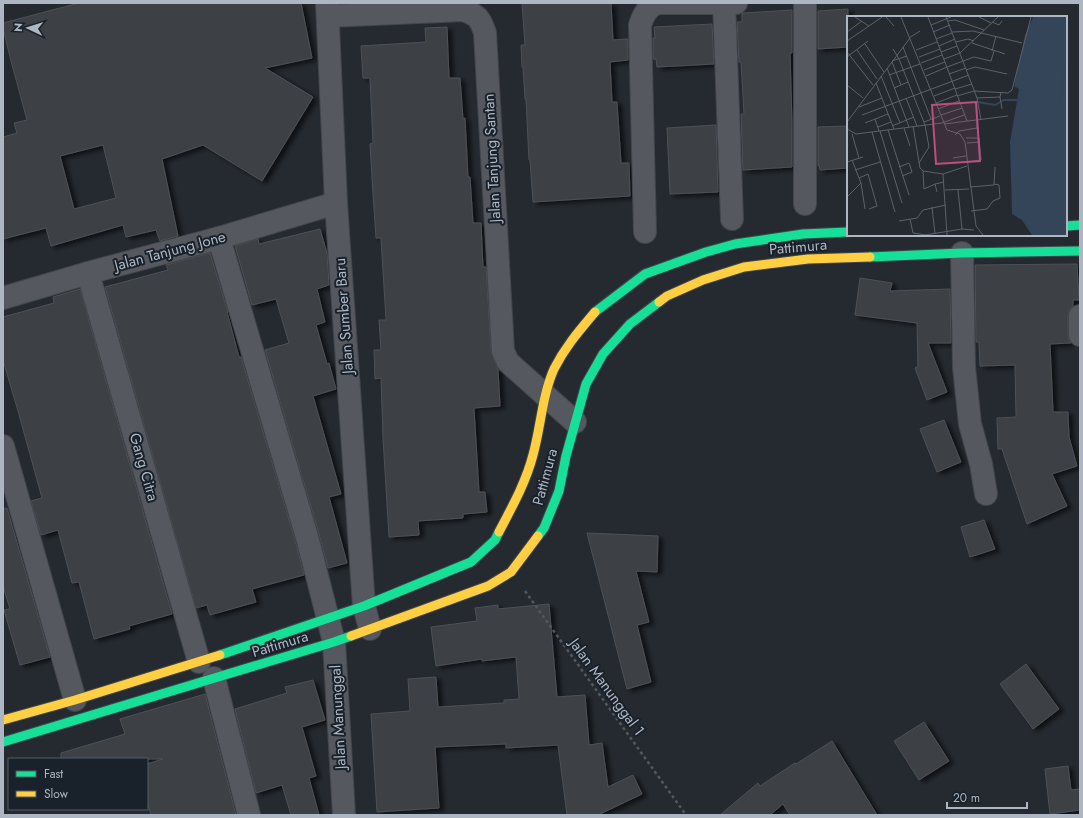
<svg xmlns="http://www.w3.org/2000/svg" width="1083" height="818" font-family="Jost,sans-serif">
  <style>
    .building { fill: #3c4045; stroke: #4d5158; fill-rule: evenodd; filter: url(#shadow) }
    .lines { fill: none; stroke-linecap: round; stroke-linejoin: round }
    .street-casing { stroke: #42464b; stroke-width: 24 }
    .fast-casing { stroke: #42464d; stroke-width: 11 }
    .slow-casing { stroke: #42464d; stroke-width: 11 }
    .path { stroke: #53585d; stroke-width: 2.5; stroke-dasharray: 3 3; stroke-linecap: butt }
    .street { stroke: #55585f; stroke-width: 22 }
    .fast { stroke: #16e098; stroke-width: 9 }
    .slow { stroke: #ffcf43; stroke-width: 9 }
    .labels { text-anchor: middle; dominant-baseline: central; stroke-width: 4; stroke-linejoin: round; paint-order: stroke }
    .street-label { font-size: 15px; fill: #aeb6c3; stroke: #19212a }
    .inset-river { fill: none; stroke: #344459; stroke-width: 2 }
    .inset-road { fill: none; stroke: #5c626b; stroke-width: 1 }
    .view { fill: #bb4f7f; fill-opacity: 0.15; stroke: #bb4f7f; stroke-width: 2 }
    .inset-edge { fill: none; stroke: #aeb6c3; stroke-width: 2 }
  </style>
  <defs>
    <filter id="shadow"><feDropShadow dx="4.5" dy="2.5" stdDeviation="2" flood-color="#0009"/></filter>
  </defs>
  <rect width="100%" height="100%" fill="#252a30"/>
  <g class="building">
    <path d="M79 3H301L312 58 265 68 313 97 262 181 203 145 162 159 178 236 160 241 156 230 126 237 123 225 51 246 46 228 3 239V137L17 133 14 123 27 120 11 61 3 28V23ZM103 145 116 198 74 209 60 156Z"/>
    <path d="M522 3H611L613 40 628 39V60L610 62 612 102H617L621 163H629L630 196 533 202 530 160H529L526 99H525L523 67H522L521 45H525Z"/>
    <path d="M848 9V47L818 49V11Z"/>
    <path d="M792 10V53H790L792 123V167L743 170 741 114H744L741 62H739L737 22H742V14L743 13Z"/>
    <path d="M712 24 714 64 657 67 656 59H653V38H655L654 27Z"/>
    <path d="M447 27 449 78H460L463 119 465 118 468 177H470L473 223H481L483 267H486L491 352 498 369 500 406 474 408 479 492H485L487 512 463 514V518L418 521 419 535 389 537 383 438 381 378 375 379 374 350H381L379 320H386L381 238H376L373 194 370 144 373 143 370 78H363L361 46 426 42 425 28Z"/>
    <path d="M716 125 718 192 670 194 667 128Z"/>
    <path d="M848 126V168L820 170 819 165 818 166V127Z"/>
    <path d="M320 229 327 253 329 285 317 289 325 322 316 325 327 364 329 363 336 389 313 396 341 494 329 497 347 563 328 568 319 534 265 350 289 343 276 299 252 305 235 246 258 239 259 244Z"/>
    <path d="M210 253 228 312H227L239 357H241L295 540 304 575 252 589 256 602 210 615 207 605 196 608 105 287 168 270 166 265Z"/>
    <path d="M1077 264 1079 300H1073V306L1069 310 1068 316V335L1069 341 1071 343 1050 344 1053 412H1068L1069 437 1077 466 1052 474 1067 506 1027 524 1002 449H998L997 418 1016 417 1015 365 980 366 979 342H976L975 265Z"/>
    <path d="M860 278 892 283 890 291 950 289 951 343H928L947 392 927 400 915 368 918 366 917 323 855 315Z"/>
    <path d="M80 289 172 614 129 626 130 629 94 639 79 582 72 583 58 530 41 535 31 501 42 498 18 411 3 360V317L54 303 53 297Z"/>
    <path d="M944 420 961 462 937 472 920 429Z"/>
    <path d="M7 508 50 657 20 665 4 610 10 609 3 586V509Z"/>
    <path d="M984 520 995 549 970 557 961 527Z"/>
    <path d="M587 533 658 536 657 572 636 571 649 622 637 625 651 682 627 689Z"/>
    <path d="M549 604 557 697 585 695 589 745 602 743 608 787 633 775 642 794 598 815H567L558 745 506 748V744L435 747 439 808 377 812 371 714 410 711 408 679 436 677 438 707 504 703V700L519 699 516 657 482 661V659L436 666 431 627 477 621 475 608 498 605V609Z"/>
    <path d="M1026 664 1059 709 1033 729 1000 684Z"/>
    <path d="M313 680 325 720 302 727 316 776 309 778 319 815H291L282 785 256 793 235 709 287 693 285 687Z"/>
    <path d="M205 694 236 815H151L147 800V764L163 759H61V753L125 734 120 719Z"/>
    <path d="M924 722 949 761 919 780 894 741Z"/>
    <path d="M832 741 877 815H790L783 804 770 815H720L758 783 760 786 795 763 796 764Z"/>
    <path d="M1068 766 1071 790 1080 789V810L1050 814 1045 769Z"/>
  </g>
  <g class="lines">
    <g class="street-casing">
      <g id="street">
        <path d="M327 3 336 203 364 606 370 629"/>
        <path d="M724 3 732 219"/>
        <path d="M328 16 464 10C478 16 480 18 485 33L503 351 508 362 575 422"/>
        <path d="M805 204V3"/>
        <path d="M645 232 640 25C643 15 648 6 658 3H736"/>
        <path d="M219 238 307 537 334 642 344 815"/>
        <path d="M962 253 964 367 970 424 981 464 986 494"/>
        <path d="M88 273 199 662"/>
        <path d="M3 298 88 273 219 238 336 203"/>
        <path d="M1080 316V335"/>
        <path d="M3 446 75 700"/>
        <path d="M214 678 249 815"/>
      </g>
    </g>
    <g class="fast-casing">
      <g id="fast">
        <path d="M1066 226 1080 225"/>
        <path d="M870 257 962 253 1080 251"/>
        <path d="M595 312 645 274 706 252 735 244 803 234 848 232"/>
        <path d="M538 536 544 528 559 491 566 456 586 384 603 354 630 324 659 302"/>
        <path d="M220 655 364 606 471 562 495 540 499 532"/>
        <path d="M3 742 334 642 351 636"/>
      </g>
    </g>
    <g class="slow-casing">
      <g id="slow">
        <path d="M659 302 667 296 703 280 744 267 808 259 870 257"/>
        <path d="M499 532C512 507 526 482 533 455 541 426 542 396 554 369 565 347 579 331 595 312"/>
        <path d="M351 636 488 586 511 572 538 536"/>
        <path d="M3 720 75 700 220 655"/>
      </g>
    </g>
    <path class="path" d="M525 591 686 815"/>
    <use href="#street" class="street"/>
    <use href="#fast" class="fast"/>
    <use href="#slow" class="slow"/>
  </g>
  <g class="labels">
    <g class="street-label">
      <text transform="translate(492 158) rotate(-93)">Jalan Tanjung Santan</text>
      <text transform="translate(798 247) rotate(-5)">Pattimura</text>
      <text transform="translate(170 251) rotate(-15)">Jalan Tanjung Jone</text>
      <text transform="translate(344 316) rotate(-94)">Jalan Sumber Baru</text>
      <text transform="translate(144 467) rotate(74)">Gang Citra</text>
      <text transform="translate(545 477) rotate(-75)">Pattimura</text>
      <text transform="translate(280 644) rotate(-17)">Pattimura</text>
      <text transform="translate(607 687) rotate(54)">Jalan Manunggal 1</text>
      <text transform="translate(338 717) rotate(-93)">Jalan Manunggal</text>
    </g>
  </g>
  <g transform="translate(847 16)">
    <rect width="220" height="220" fill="#252a30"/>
    <path d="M186 1H220V219H185L175 204 165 198 163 126 172 73 167 70 178 19Z" fill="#344459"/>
    <path class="inset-river" d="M220 42 211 98 220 111M131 86 148 89 157 84H171"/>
    <path class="inset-road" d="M39 1 47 10M54 1 100 114 113 118 118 126 129 210 136 219M81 1 120 105M99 1 130 82 134 104M132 1 144 7M101 5 108 4 137 14M145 6 152 9 155 5M84 9 104 1M22 10 35 1M0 16 15 5M86 16 103 9M105 16 126 15 175 27M62 22 73 15M89 23 105 17M0 25 22 10 8 1M109 26 121 23 127 25M125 27 158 38M18 28 37 56M92 30 108 23M56 31 84 103M46 33 52 43 78 109 82 131 72 147M10 34 30 63M69 34 90 26M145 35 149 20M0 36 26 69M94 36 110 30M0 41 21 25M72 41 93 33M97 43 113 37 151 1M45 45 60 40M45 46 54 69M74 47 95 39M100 51 127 41 144 45 147 35M40 52 62 111M77 54 98 46M119 54 128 51 160 58M102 58 119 52M42 59 73 48M34 60 53 107M79 60 100 51M29 67 47 113M0 69 16 82M47 72 61 66M108 73 125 68M87 80 108 72M110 80 127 75 161 77 165 74 184 1M153 81 155 93M59 82 70 110M130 82 153 81 154 76M89 87 110 79M12 91 35 82M91 93 112 85M15 99 122 59M94 99 115 92M28 103 32 115M0 106 63 22M77 106 93 100M18 107 41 98M97 108 161 100M45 110 67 101M66 110 73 152 76 155 96 158 100 219M31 111 44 106M57 112 63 130M0 113 9 118 95 107 117 99M41 114 62 179M33 115 55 187M25 116 48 196M5 118 12 142M108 119 112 115 130 112V104M119 122H132L134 144 121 146M120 127 132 126M106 142 119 140M0 146 16 141M106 147 120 146M52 151 62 147 65 156 55 160M8 154 33 146M76 155 77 173 88 168M96 158 120 150M12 162 21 158 30 190 22 193M14 167 18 193M123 171 147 169 148 151M98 174 122 173M111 174 115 213M90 176 88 168 97 166M0 181 14 167 5 144M85 191 88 218M124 195 140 193 146 185 153 182 152 169 147 168M63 203 66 217 79 219M52 205 70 202 76 194 99 189M78 219 115 213 127 214"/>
    <path class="view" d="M129 86 133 145 89 148 85 89Z"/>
    <rect width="220" height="220" class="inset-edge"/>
  </g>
  <rect width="1083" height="818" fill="none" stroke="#aeb6c3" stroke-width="8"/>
  <rect x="8" y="758" width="140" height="52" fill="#19212a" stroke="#555d67"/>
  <rect x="16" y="771" width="20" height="6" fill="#16e098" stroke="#555d67"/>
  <text x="44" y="778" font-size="12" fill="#aeb6c3">Fast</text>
  <rect x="16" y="791" width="20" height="6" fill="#ffcf43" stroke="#555d67"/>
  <text x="44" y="798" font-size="12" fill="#aeb6c3">Slow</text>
  <g transform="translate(28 28) rotate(274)" stroke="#19212a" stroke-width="3" paint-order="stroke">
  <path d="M0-3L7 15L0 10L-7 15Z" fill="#aeb6c3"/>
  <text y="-6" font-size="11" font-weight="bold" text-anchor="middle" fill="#aeb6c3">N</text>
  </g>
  <path d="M947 802v6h80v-6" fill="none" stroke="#aeb6c3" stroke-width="2"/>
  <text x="953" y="802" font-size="12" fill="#aeb6c3" stroke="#19212a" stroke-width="3" paint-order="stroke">20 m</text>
</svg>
